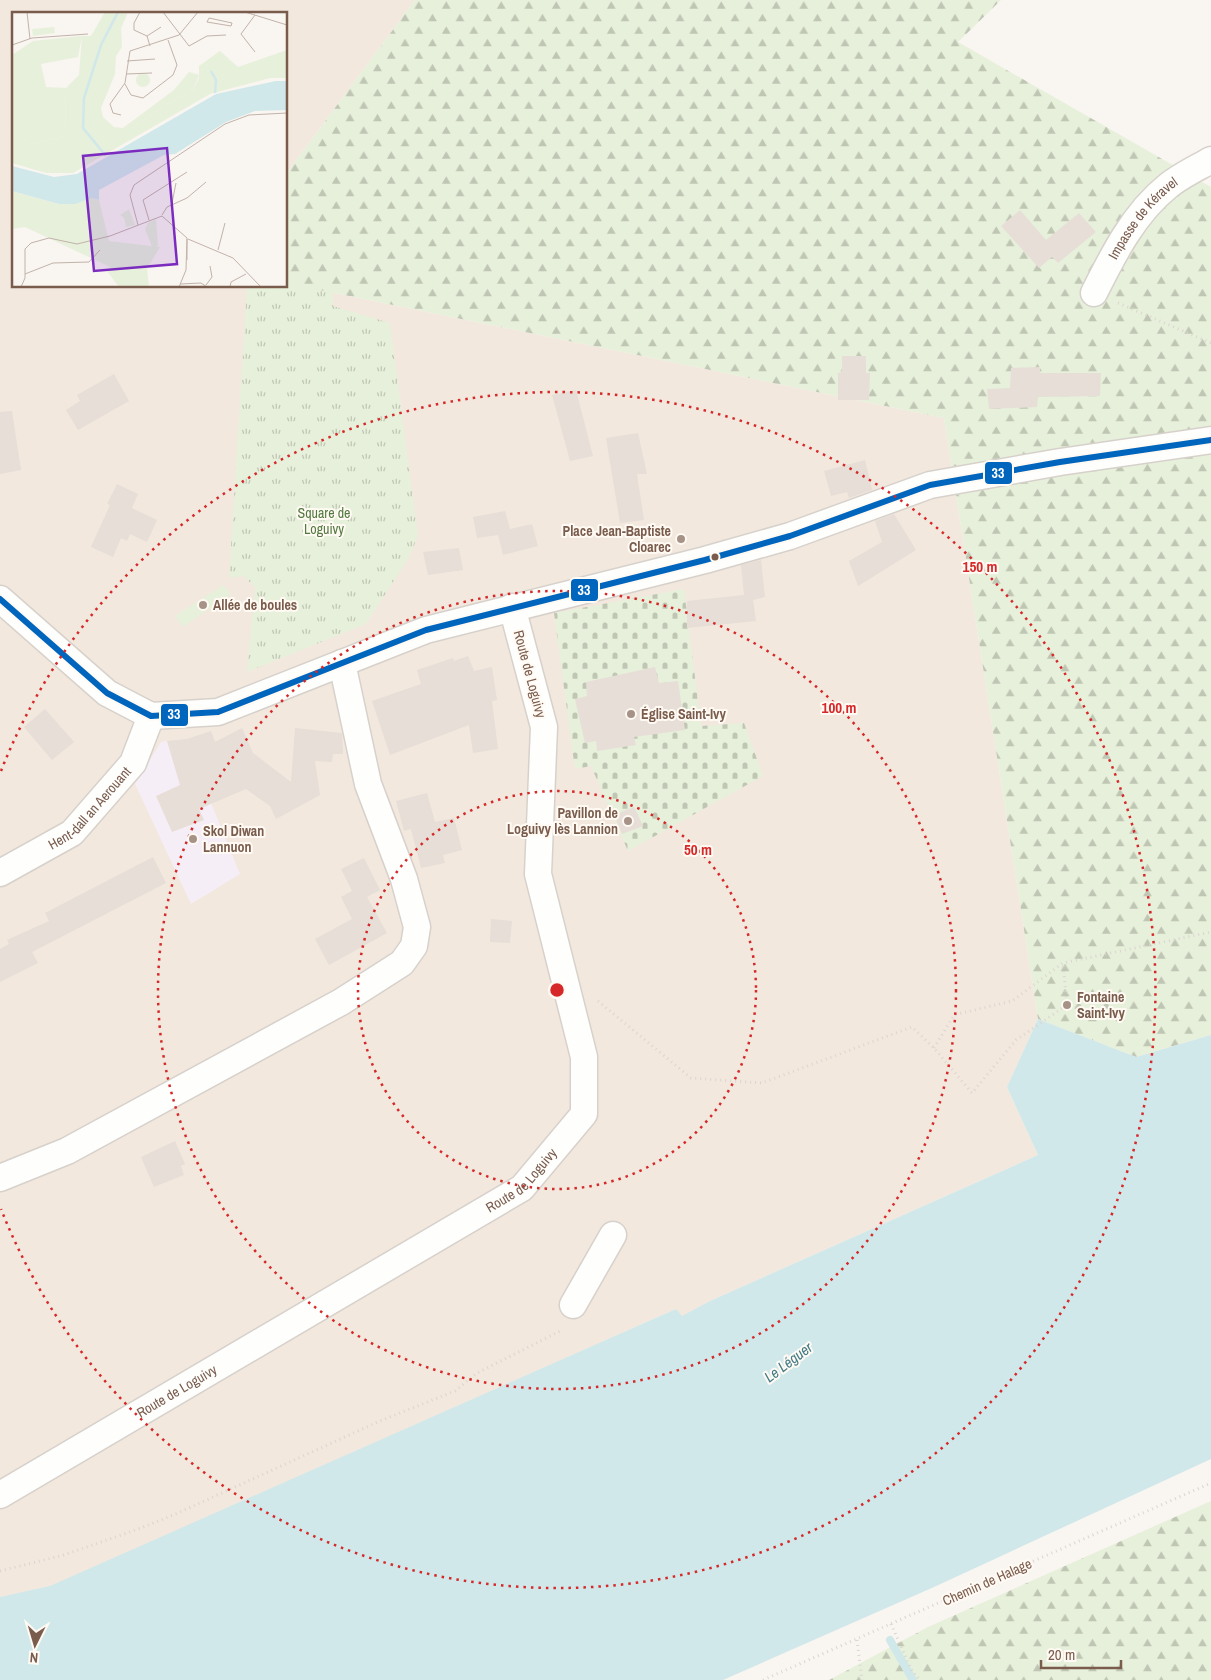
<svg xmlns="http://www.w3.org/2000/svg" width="1211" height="1680" font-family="'Archivo Narrow',sans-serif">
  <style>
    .residential { fill: #f2e8de }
    .education { fill: #f6eef6 }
    .grass { fill: url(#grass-tufts) }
    .forest { fill: url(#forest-firs) }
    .cemetery { fill: url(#cemetery-stones) }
    .garden { fill: #e7f0db }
    .water { fill: #d0e8ea }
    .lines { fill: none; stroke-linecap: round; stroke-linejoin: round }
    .stream { stroke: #d0e8ea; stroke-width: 8 }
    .building { fill: #e6ded7 }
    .minor-casing { stroke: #d7d1cb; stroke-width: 29 }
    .path { stroke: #dcd5d0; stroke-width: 3; stroke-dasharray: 1 4; stroke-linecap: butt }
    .minor { stroke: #fefefd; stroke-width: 26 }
    .bus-1-casing { stroke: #fffaf3; stroke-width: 10 }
    .bus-1 { stroke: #0065bd; stroke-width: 6 }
    .ring { fill: none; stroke: #d62828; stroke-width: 2.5; stroke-dasharray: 2.5 5 }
    .poi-dot { fill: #a69286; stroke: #fffaf3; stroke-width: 2 }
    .bus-dot { fill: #7a5c4d; stroke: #fffaf3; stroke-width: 2 }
    .labels { text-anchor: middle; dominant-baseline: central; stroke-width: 4; stroke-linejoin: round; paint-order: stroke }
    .street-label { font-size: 14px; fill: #7a5c4d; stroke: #fffaf3 }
    .park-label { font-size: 14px; fill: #537a41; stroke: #fffaf3 }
    .poi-label { font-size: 14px; font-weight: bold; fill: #7a5c4d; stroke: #fffaf3; text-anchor: start }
    .water-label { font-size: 15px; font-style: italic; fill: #437c86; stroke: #fffaf3 }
    .inset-river { fill: none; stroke: #d0e8ea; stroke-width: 2.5 }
    .inset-road { fill: none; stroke: #c2b3aa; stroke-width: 1 }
    .view { fill: #7b2cbf; fill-opacity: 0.15; stroke: #7b2cbf; stroke-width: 2.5 }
    .inset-edge { fill: none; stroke: #7a5c4d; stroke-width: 2.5 }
    .centre { fill: #d62828; stroke: #fffaf3; stroke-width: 2.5 }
    .ring-label { font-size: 15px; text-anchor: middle; font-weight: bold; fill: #d62828; stroke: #fffaf3; stroke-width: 4; stroke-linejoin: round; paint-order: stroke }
    .line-badge { stroke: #fffaf3; stroke-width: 2 }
    .badge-label { font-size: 14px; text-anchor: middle; font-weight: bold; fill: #fff }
  </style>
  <defs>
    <pattern id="grass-tufts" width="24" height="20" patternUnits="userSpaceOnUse" patternTransform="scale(1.25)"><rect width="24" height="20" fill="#e7f0db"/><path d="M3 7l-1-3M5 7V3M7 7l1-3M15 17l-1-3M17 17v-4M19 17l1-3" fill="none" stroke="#c0c6b4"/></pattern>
    <pattern id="forest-firs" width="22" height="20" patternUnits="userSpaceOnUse" patternTransform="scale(1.25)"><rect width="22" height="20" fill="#e7f0db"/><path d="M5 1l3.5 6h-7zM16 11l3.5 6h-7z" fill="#c0c6b4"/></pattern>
    <pattern id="cemetery-stones" width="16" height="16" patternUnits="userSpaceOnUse" patternTransform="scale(1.25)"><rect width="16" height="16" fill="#e7f0db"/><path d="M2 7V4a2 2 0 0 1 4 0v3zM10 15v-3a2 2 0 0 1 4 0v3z" fill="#c0c6b4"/></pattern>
  </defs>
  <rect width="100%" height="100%" fill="#f9f5f0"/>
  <path class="residential" d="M0 0H415L286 174V14H14V286H286V283L944 418 1038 1019 1007 1087 1038 1155 710 1301 681 1317 676 1309 50 1587 0 1597Z"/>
  <path class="education" d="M167 741 172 756H192L240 874 191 904 135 784 161 742Z"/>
  <path class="grass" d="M332 244 333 306 390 323 418 536 408 559 366 624 247 672 255 588 244 576 229 578 247 286H286V261Z"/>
  <g class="forest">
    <path d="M415 0H1001L958 42 1211 187V1035L1136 1057 1038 1019 944 418 286 283V174Z"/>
    <path d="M1211 1501V1680H829L928 1627Z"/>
  </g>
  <path class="cemetery" d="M684 589 701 726 744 723 763 776 628 851 591 766 575 769 554 613Z"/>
  <path class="garden" d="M223 585 231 594 183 627 175 616Z"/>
  <path class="water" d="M1038 1019 1136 1057 1211 1035V1459L934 1587 723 1680H0V1597L50 1586 676 1309 682 1316 710 1301 1038 1155 1007 1087Z"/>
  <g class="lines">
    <path class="stream" d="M890 1640 913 1680"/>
  </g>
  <g class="building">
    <path d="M1020 210 1046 240 1079 213 1096 232 1058 263 1052 257 1039 268 1001 226Z"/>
    <path d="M842 356H866V373H870L869 400H838V373L842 372Z"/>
    <path d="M1040 367V373H1101L1100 396 1038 397 1037 407 989 409 987 389 1010 388 1011 368Z"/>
    <path d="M114 374 129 401 78 430 66 410 80 401 77 395Z"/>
    <path d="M576 390 593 456 570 461 552 395Z"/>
    <path d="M12 411 21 470 0 474V412Z"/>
    <path d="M638 433 647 474H637L644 520 620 523 606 438Z"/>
    <path d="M865 460 872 490 849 498 847 492 831 496 824 471Z"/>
    <path d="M117 484 138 494 132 508 157 520 147 542 130 534 127 541 121 538 113 557 91 547 110 505 107 504Z"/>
    <path d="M505 511 510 529 532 524 538 546 503 555 498 535 477 538 473 517Z"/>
    <path d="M894 514 916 550 858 586 849 561 882 542 875 521Z"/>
    <path d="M459 548 463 570 428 575 423 552Z"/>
    <path d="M761 560 765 597 753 600 756 621 687 628V601L744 595 741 565Z"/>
    <path d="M468 656 474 671 492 667 497 700 492 701 498 749 473 753 469 725 390 755 372 701 421 684 417 670 453 658 454 661Z"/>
    <path d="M655 667 659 683 678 681 685 730 634 737 636 745 597 751 596 741 585 743 575 699 587 696 586 682Z"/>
    <path d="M45 709 74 742 52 760 24 727Z"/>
    <path d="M242 728 253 753 291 782 295 728 342 733 343 754H333L332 762 315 761 320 795 276 819 270 806 246 789 199 809 204 820 172 832 156 796 180 785 167 741 187 739 211 731 215 742Z"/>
    <path d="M427 793 435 822 454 818 462 850 443 855 445 863 421 868 411 829 404 831 396 801Z"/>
    <path d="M634 807 643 826 622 834 614 815Z"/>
    <path d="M153 857 166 883 32 952 38 963 0 982V949L9 944 7 940 49 921 45 913Z"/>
    <path d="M364 858 380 890 367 897 387 933 329 965 315 939 352 919 341 897 352 891 341 869Z"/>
    <path d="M491 919 512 921 510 943 490 942Z"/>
    <path d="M175 1141 185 1164 181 1166 184 1175 154 1187 141 1157Z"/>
  </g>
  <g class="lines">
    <g class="minor-casing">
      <g id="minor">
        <path id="s1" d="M1094 293C1113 255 1134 213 1168 186 1180 176 1197 168 1211 160"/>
        <path d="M0 599 107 693 151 716 218 712 426 630 705 560 790 536 930 485 1060 462 1211 440"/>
        <path id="s2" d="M0 873 72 833 133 763 151 716"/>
        <path d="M0 1178 67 1151 341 1002 402 963 414 946 417 927 404 879 368 784 342 663"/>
        <path d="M573 1305 613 1235"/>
        <path id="s3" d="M0 1495 522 1188 584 1114V1057L538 874 544 727 512 607"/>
      </g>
    </g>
    <g class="path">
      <path d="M1118 303 1211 343"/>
      <path d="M598 1001 691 1078 762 1083 912 1027 934 1048 972 1093 1016 1040 1067 1005 1063 963"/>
      <path d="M934 1048 954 1015 1012 1001 1063 963 1211 932"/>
      <path d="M0 1571 64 1555 141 1528 178 1513 380 1421 455 1391 477 1373 562 1330"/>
      <path d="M891 1624 912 1671 920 1680"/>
      <path d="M857 1640 862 1680"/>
      <path d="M763 1680 1211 1483"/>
    </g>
    <use href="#minor" class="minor"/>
    <g class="bus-1-casing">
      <path id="bus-1" d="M0 599 107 693 151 716 218 712 426 630 705 560 790 536 930 485 1060 462 1211 440"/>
    </g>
    <use href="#bus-1" class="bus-1"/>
  </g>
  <g class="ring">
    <circle cx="557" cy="990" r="199"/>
    <circle cx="557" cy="990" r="399"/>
    <path d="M1 771A598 598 0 1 1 1 1209"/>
  </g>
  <g class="poi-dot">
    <circle cx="681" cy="539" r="5"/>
    <circle cx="203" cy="605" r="5"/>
    <circle cx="631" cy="714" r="5"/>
    <circle cx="628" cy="821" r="5"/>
    <circle cx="193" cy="839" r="5"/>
    <circle cx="1067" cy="1005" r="5"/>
  </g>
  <circle class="bus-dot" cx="715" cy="557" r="4.5"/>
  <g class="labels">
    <g class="street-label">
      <text stroke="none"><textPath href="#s1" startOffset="90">Impasse de Kéravel</textPath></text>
      <text transform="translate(530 674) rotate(75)">Route de Loguivy</text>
      <text stroke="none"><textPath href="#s2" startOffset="112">Hent-dall an Aerouant</textPath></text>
      <text stroke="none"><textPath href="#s3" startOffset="610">Route de Loguivy</textPath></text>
      <text stroke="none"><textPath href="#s3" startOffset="205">Route de Loguivy</textPath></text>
      <text transform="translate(987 1582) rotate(-24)">Chemin de Halage</text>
    </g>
    <g class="park-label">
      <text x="324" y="513">Square de<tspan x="324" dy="16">Loguivy</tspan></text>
    </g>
    <g class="poi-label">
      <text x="671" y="531" text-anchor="end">Place Jean-Baptiste<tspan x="671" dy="16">Cloarec</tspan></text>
      <text x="213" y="605">Allée de boules</text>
      <text x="641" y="714">Église Saint-Ivy</text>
      <text x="618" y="813" text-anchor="end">Pavillon de<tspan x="618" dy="16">Loguivy lès Lannion</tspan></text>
      <text x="203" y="831">Skol Diwan<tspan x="203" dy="16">Lannuon</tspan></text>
      <text x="1077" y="997">Fontaine<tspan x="1077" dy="16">Saint-Ivy</tspan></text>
    </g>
    <g class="water-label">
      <text transform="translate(788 1362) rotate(-37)">Le Léguer</text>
    </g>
  </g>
  <g transform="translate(12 12)">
    <rect width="275" height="275" fill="#f9f5f0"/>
    <path d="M42 15 43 21 21 24 20 17ZM70 24 66 45 29 52 34 75 54 76 53 124 20 132 0 120V43L21 29ZM177 60 187 63 181 78 155 92 111 122V116L162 78ZM144 207 146 234 141 237 133 217 136 211Z" fill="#e7f0db"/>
    <path d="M93 0H116L109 16 110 35 104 44 103 62 89 96 91 105 102 115 111 116V122L155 92 181 78 187 66V54L208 39 226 55 275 38V66H258L198 82 61 161H34L0 151V120L20 132 53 124 54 76 67 63 70 24H79ZM0 179 47 192 80 186 87 188 97 229 148 235 135 257 137 275H107L95 259 98 255 13 215 0 217Z" fill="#e7f0db"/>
    <path d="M117 197 123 213 114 215 112 206 108 203Z" fill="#e7f0db"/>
    <path d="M124 68a7 7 0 1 1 14 0a7 7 0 1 1-14 0Z" fill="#e7f0db"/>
    <path d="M264 69H275V98L243 99 214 110 163 142 152 143 87 178V188L80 186 63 192H47L0 179V154L42 165 65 162 204 82Z" fill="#d0e8ea"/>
    <path class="inset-river" d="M199 59 204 68 203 81M94 144 71 116 72 86 89 33 106 0"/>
    <path class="inset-road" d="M15 0 18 27M128 0 122 11V18L135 24 138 34M151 0 177 34 195 24 214 23M233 0 275 13M243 3 229 22 243 40M197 6 220 11 219 14 195 10ZM135 24 149 15M0 33 20 26 76 22M115 49 143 47M114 62 140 61M113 72 119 83 131 86 161 63 165 53 156 28M109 103 101 101 98 92 113 71 118 39 167 23 186 0M160 191 164 171M150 203 155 195 175 186 194 170M137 208 131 188 175 160M126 213 118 183 122 173 213 112 237 103 275 101M176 227 221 246 249 275M206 238 213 211M175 248V227M13 262 41 251 77 250 88 238M168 272 189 271 195 275M194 273 200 265 198 254M9 275 13 266V237L19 231 37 226 65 232 98 224 150 204 175 226 174 258 167 275M218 275 219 270 234 262"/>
    <path class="view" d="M155 136 165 252 82 259 71 144Z"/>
    <rect width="275" height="275" class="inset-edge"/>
  </g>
  <circle cx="557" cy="990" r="8" class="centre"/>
  <g class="ring-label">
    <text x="980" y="572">150 m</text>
    <text x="839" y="713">100 m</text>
    <text x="698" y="855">50 m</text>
  </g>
  <g class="line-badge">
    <rect x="984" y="461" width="29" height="24" rx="5" fill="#0065bd"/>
    <rect x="570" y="578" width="29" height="24" rx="5" fill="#0065bd"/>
    <rect x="160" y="703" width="29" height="24" rx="5" fill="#0065bd"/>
  </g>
  <g class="badge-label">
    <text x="998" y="478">33</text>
    <text x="584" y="595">33</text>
    <text x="174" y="719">33</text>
  </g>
  <g transform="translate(35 1645) rotate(185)" stroke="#fffaf3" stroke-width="4" paint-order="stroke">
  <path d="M0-4L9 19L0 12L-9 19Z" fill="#7a5c4d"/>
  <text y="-8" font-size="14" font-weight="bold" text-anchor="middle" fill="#7a5c4d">N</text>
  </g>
  <path d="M1041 1660v8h80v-8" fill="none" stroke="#7a5c4d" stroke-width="2.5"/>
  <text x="1048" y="1660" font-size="15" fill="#7a5c4d" stroke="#fffaf3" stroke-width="4" paint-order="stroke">20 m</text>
</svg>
